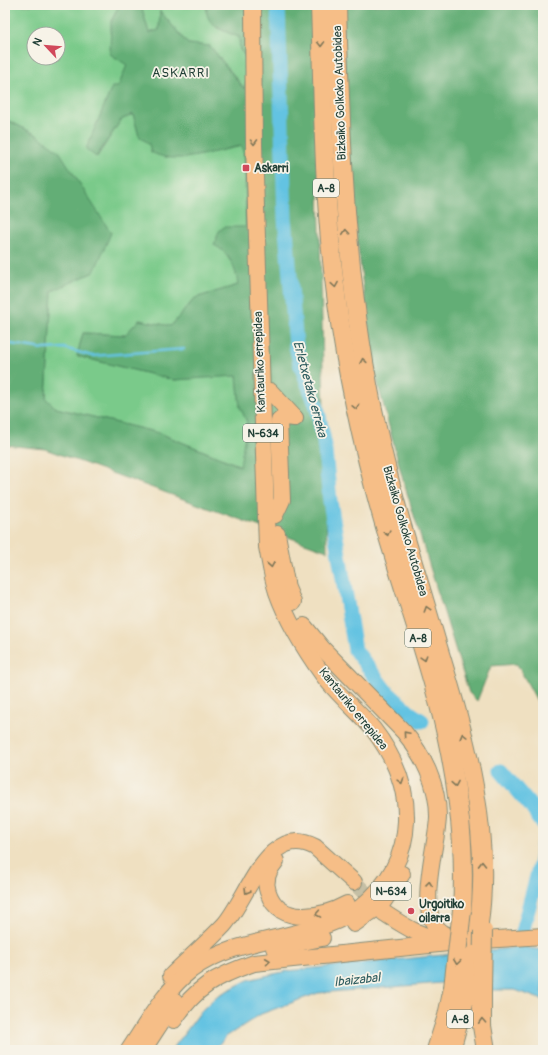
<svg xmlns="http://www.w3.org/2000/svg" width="548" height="1055" font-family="Pangolin,sans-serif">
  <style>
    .green { fill: #7aca8a; stroke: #4c845f; fill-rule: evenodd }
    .forest { fill: #63ae76; stroke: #417655 }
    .water { fill: #64c3e2; stroke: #42808b }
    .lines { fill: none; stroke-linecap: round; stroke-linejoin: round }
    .stream { stroke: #64c3e2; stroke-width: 2.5 }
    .river { stroke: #64c3e2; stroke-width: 15 }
    .trunk-tunnel { stroke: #c5bfa5; stroke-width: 16; stroke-dasharray: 16 8; stroke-linecap: butt }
    .trunk-casing { stroke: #878e7a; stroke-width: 18 }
    .motorway-casing { stroke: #878e7a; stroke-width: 20 }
    .trunk { stroke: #f6be87; stroke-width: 16 }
    .motorway { stroke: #f6be87; stroke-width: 18 }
    .motorway-bridge-casing { stroke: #878e7a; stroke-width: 20; stroke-linecap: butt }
    .motorway-bridge { stroke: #f6be87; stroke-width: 18 }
    .oneway { stroke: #807759 }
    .poi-dot { fill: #d1495b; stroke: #f7f3e8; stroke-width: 1.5 }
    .labels { text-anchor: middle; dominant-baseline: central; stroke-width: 3.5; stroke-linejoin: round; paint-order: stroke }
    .shield { fill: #f7f3e8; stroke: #60746a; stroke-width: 1 }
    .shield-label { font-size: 11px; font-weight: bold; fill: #1f3d34 }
    .street-label { font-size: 12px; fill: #1f3d34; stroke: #f7f3e8 }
    .poi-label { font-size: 12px; font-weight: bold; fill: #1f3d34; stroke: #f7f3e8; text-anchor: start }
    .neighbourhood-label { font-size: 13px; letter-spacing: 1px; fill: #1f3d34; stroke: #f7f3e8 }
    .water-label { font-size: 13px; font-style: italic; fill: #305e60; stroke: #f7f3e8 }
  </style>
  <rect width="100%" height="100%" fill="#f7f3e8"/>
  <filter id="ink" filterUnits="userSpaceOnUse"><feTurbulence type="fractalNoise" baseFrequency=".025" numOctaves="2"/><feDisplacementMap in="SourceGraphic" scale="8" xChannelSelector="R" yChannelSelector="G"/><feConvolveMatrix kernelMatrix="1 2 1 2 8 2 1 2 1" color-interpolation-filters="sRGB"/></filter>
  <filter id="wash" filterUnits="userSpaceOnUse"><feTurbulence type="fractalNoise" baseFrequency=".012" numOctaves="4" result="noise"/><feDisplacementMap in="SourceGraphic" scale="16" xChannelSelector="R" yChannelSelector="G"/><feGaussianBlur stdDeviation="0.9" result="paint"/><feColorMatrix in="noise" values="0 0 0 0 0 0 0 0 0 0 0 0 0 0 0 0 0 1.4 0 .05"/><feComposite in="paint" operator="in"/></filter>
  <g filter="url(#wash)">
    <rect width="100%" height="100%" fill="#efe0c1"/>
    <g class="green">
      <path d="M5 5H119L111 22 127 65 97 157 121 120 133 114 139 136 149 144 185 158 242 146 245 160 246 227 221 248 237 270 238 285 195 298 171 326 139 320 125 335 83 333 77 356 174 380 237 375 240 407 247 422 241 466 159 433 56 408 46 399 52 291 94 272 37 135 5 119ZM34 34H58V58H34Z"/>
      <path d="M141 5H207L206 12 217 28 239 37 240 50 253 64 245 89 210 46 188 44 160 11 159 30 149 33Z"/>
    </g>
    <g class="forest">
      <path d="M119 5H141L149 33 159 30 160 11 188 44 210 46 244 89 253 64 240 50 239 37C224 31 203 25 207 5H315L327 551 45 449 5 445V119L37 135 59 151 111 233 94 272 52 291 46 399 56 408 159 433 240 466 247 422 240 407 237 376 174 380 77 356 83 333 125 335 139 320 171 326 195 298 238 285C236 268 229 252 214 245L219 231 224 227H246L245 160 242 146C214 150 178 167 151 152L149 144 139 136 133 114 121 120 96 157 86 149 112 87H118L127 65 110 54 111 22Z"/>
      <path d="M342 5H543V712L517 664 491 666 477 701 469 693 403 480 373 365 349 176Z"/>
    </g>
    <path class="water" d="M521 947 543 950V1000L515 990H493L441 983 318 993 261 1014 227 1036 213 1050H172L202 1010 217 996 248 980 287 971Z"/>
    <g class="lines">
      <path class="stream" d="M5 346 11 344 44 349 64 348 92 356 184 349"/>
      <g class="river">
        <path d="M278 5 285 218 296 346 300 363 317 407 324 441 330 501 355 650 385 690 410 713 422 721"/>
        <path d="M501 771 530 805 543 824"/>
        <path d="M519 962 524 925 541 861 543 844"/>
      </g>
    </g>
  </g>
  <g filter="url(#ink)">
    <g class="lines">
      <path class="trunk-tunnel" d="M354 882 379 907"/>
      <g class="trunk-casing">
        <g id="trunk">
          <path d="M270 391 295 418"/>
          <path d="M275 515 282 500 279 421 284 417 295 418"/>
          <path d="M277 534 287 588 293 602"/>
          <path d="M304 626 322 648 404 732C423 755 438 785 438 816 438 844 413 916 443 933 448 936 457 938 463 940"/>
          <path d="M276 861C268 870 264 880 268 892 279 927 323 917 347 904"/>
          <path d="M384 913C403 925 420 937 443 940"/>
          <path d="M354 924 381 905 402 874"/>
          <path d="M274 948 322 938"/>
          <path d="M171 976C188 959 207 943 224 925 248 898 268 822 315 847L354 882"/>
          <path d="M174 1020C196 987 216 976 254 963L468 941 543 936"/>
          <path d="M129 1050C147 1023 165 990 191 970 217 951 249 944 280 937 308 930 338 925 361 907 421 858 417 786 373 729 357 710 337 694 323 675 305 650 287 620 277 592 272 577 270 562 267 547L254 145 253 5"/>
          <path d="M143 1050 175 1001"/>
        </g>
      </g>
      <g class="motorway-casing">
        <g id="motorway">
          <path d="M320 5C323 96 323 187 334 278 342 349 357 421 375 491 402 595 446 696 458 804 463 839 464 874 462 910"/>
          <path d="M337 5C341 148 345 287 377 428 393 502 417 574 438 647 466 739 493 833 478 930"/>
          <path d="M482 991V1026L486 1050"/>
          <path d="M436 1050 447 1016 453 988"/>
          <path d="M451 1050 468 988"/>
        </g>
      </g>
      <use href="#trunk" class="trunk"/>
      <use href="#motorway" class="motorway"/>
      <g class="motorway-bridge-casing">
        <g id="motorway-bridge">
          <path d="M453 988 462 910"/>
          <path d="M468 988 473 955"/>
          <path d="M482 991 483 931"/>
        </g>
      </g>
      <use href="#motorway-bridge" class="motorway-bridge"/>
    </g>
    <defs><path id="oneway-chevron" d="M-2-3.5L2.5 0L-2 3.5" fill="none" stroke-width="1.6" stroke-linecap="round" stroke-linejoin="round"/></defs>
    <g class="oneway">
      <use href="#oneway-chevron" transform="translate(321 44) rotate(89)"/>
      <use href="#oneway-chevron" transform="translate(254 142) rotate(89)"/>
      <use href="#oneway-chevron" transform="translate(346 232) rotate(-95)"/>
      <use href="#oneway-chevron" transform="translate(335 285) rotate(81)"/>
      <use href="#oneway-chevron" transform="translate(363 361) rotate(-100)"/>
      <use href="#oneway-chevron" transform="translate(356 407) rotate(77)"/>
      <use href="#oneway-chevron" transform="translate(387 533) rotate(74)"/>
      <use href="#oneway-chevron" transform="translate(271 565) rotate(80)"/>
      <use href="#oneway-chevron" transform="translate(427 609) rotate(-107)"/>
      <use href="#oneway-chevron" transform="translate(424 658) rotate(73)"/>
      <use href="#oneway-chevron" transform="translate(406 734) rotate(-131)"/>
      <use href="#oneway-chevron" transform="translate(463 736) rotate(-105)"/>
      <use href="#oneway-chevron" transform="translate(401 781) rotate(73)"/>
      <use href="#oneway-chevron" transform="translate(455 784) rotate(80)"/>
      <use href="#oneway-chevron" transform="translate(482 864) rotate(-91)"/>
      <use href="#oneway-chevron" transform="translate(429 884) rotate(-84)"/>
      <use href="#oneway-chevron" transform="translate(247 891) rotate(121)"/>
      <use href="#oneway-chevron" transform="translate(318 914) rotate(170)"/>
      <use href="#oneway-chevron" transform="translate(268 961) rotate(-7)"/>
      <use href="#oneway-chevron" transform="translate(457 962) rotate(98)"/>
      <use href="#oneway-chevron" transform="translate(482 1021) rotate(-93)"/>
    </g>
  </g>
  <g class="poi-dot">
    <rect x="242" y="164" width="8" height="8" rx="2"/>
    <circle cx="411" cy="911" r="4"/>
  </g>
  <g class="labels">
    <g class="shield">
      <rect x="313" y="179" width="26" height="18" rx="3"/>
      <rect x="243" y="424" width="40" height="18" rx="3"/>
      <rect x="405" y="629" width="26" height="18" rx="3"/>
      <rect x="371" y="882" width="40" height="18" rx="3"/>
      <rect x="447" y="1010" width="26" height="18" rx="3"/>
    </g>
    <g class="shield-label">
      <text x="326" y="188">A-8</text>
      <text x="263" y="433">N-634</text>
      <text x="418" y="638">A-8</text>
      <text x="391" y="891">N-634</text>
      <text x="460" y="1019">A-8</text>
    </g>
    <g class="street-label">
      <text transform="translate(340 93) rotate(-92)">Bizkaiko Golkoko Autobidea</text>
      <text transform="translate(260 362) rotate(-92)">Kantauriko errepidea</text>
      <text transform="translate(405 531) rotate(74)">Bizkaiko Golkoko Autobidea</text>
      <text transform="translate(353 709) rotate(51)">Kantauriko errepidea</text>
    </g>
    <g class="poi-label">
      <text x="254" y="168">Askarri</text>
      <text x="419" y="904">Urgoitiko<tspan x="419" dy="14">oilarra</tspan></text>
    </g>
    <g class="neighbourhood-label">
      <text x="181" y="73">ASKARRI</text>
    </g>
    <g class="water-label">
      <text transform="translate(310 389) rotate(75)">Erletxetako erreka</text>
      <text transform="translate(357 980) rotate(-6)">Ibaizabal</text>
    </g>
  </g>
  <rect width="548" height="1055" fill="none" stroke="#f7f3e8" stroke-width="20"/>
  <g transform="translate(46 46) rotate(296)"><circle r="19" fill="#f7f3e8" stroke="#a1aaa0"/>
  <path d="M0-3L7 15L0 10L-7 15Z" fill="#d1495b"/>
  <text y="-6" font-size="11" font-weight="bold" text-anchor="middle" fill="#1f3d34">N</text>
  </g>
</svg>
